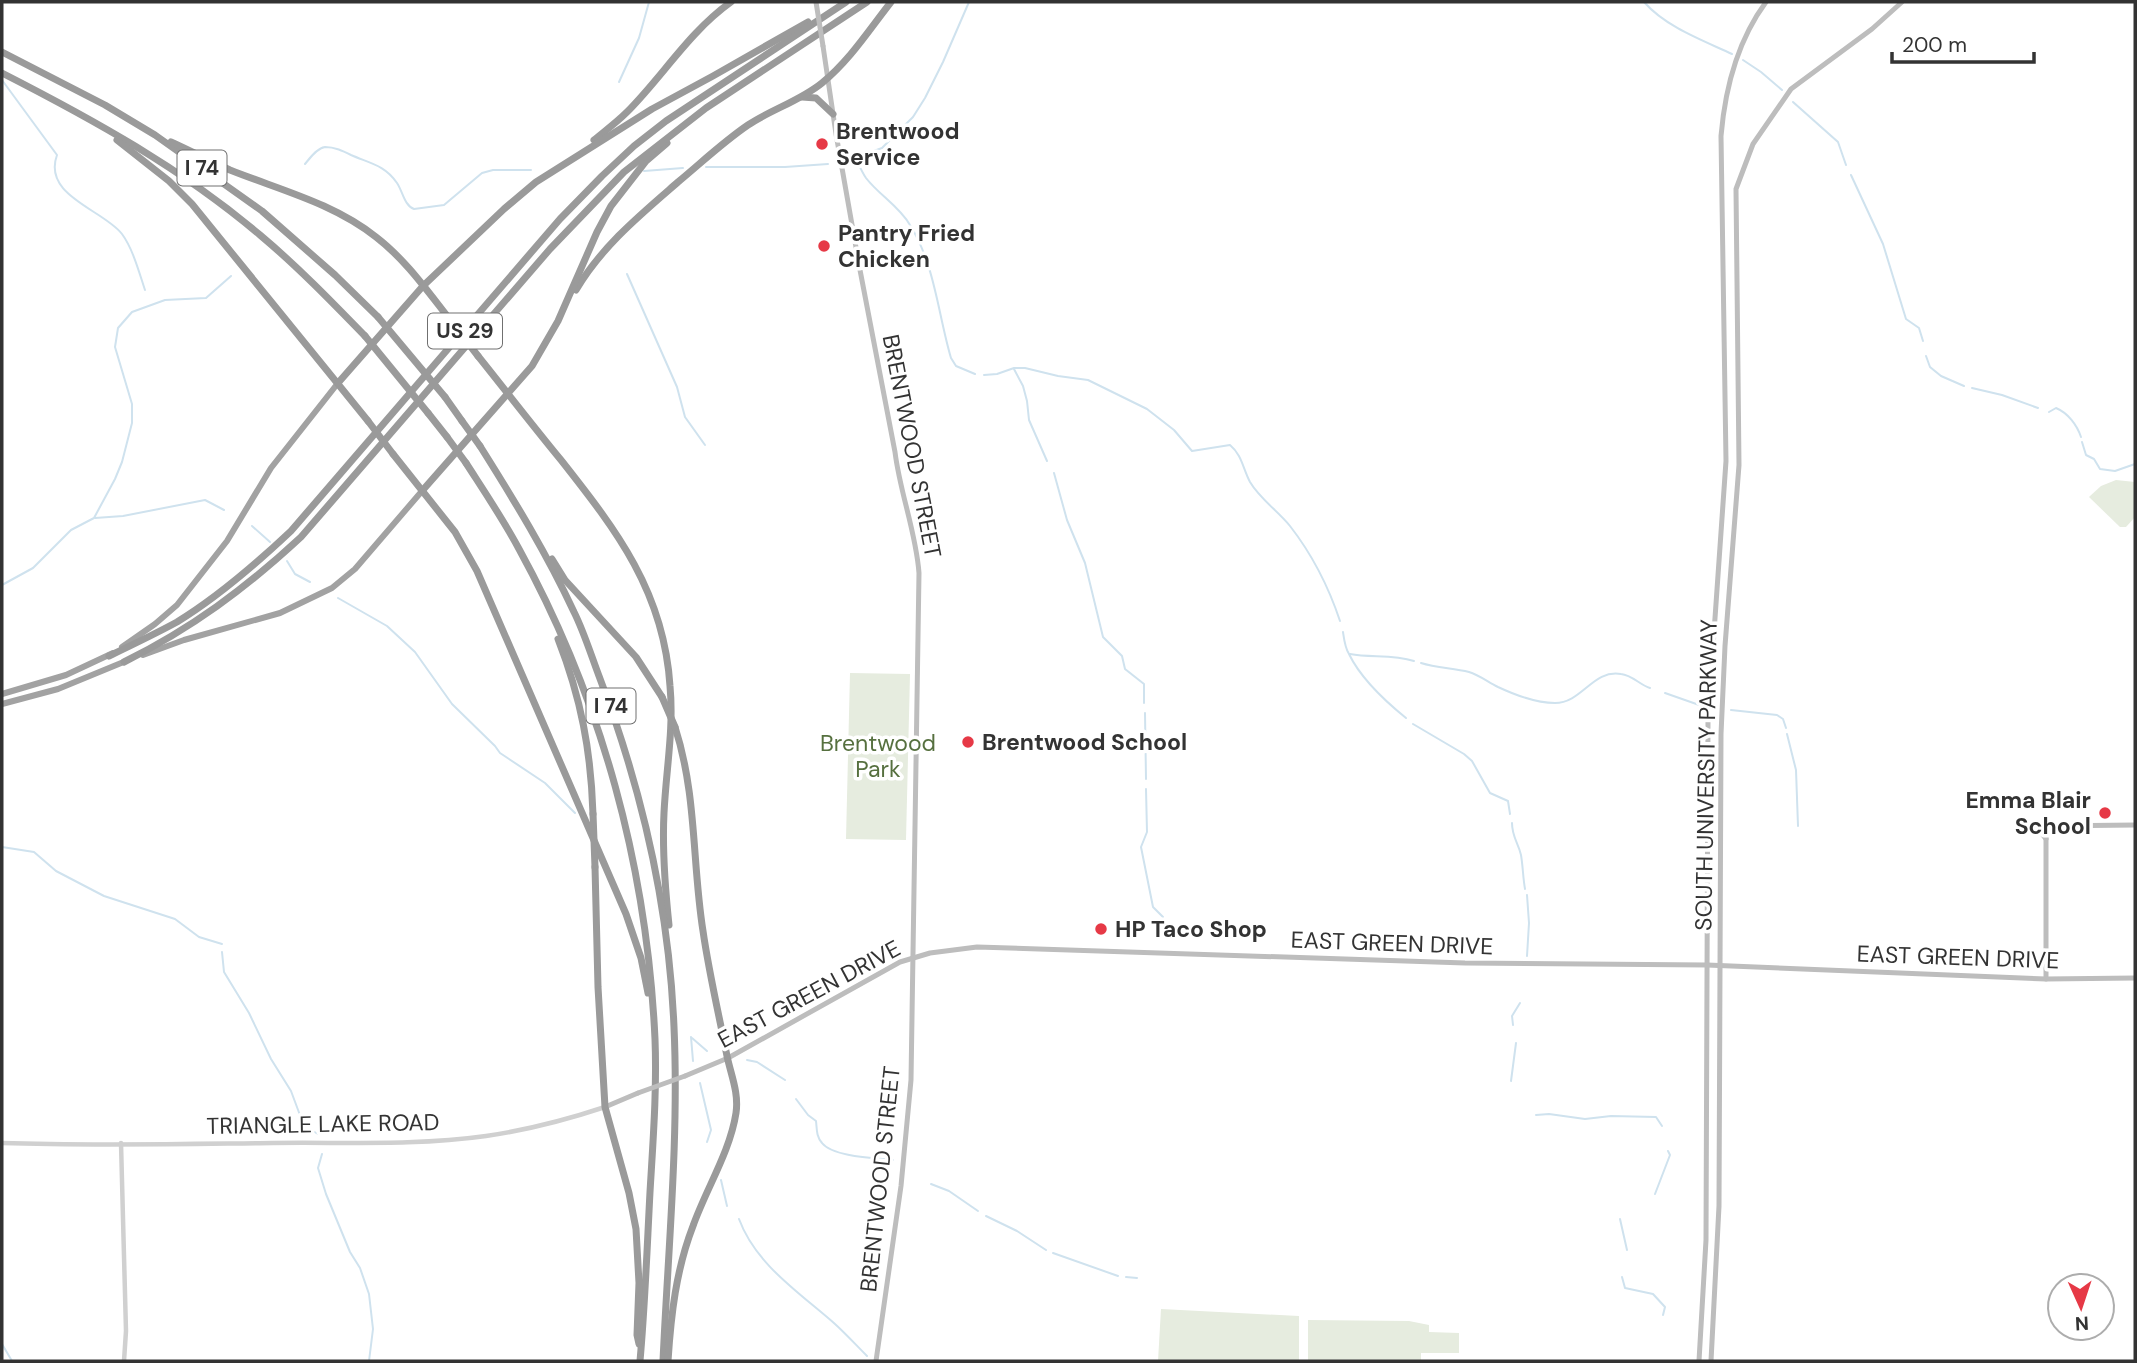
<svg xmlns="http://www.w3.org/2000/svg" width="2137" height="1363" font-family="'DM Sans',sans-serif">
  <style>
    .green { fill: #e6ecdf }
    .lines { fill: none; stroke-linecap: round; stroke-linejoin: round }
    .stream { stroke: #cfe2ee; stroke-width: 2 }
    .tertiary { stroke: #d0d0d0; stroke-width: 4.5 }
    .secondary { stroke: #bdbdbd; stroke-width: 5 }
    .trunk { stroke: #a2a2a2; stroke-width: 6 }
    .motorway { stroke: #9a9a9a; stroke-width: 7 }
    .secondary-bridge { stroke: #bdbdbd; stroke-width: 5 }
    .motorway-bridge { stroke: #9a9a9a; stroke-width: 7 }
    .poi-dot { fill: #e63946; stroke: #fff; stroke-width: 2.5 }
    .labels { text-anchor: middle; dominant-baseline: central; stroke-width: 7; stroke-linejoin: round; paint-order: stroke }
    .shield { fill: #fff; stroke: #707070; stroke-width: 2 }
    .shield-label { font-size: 21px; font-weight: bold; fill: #333 }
    .poi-label { font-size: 23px; font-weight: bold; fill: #333; stroke: #fff; text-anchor: start }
    .street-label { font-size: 23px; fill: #333; stroke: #fff }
    .park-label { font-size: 23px; fill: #56703f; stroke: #fff }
  </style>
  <rect width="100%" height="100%" fill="#fff"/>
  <g class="green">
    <path d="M2116 480 2135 482V517L2126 527H2120L2089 497 2101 486Z"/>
    <path d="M850 673 910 674 906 840 846 839Z"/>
    <path d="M1161 1309 1299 1316V1361H1158Z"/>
    <path d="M1308 1320 1409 1321 1429 1325V1332L1459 1333V1353H1421V1361H1308Z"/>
  </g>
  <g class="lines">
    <g class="stream">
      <path d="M1644 2C1666 27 1702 40 1732 54"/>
      <path d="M1743 60 1761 72 1782 90"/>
      <path d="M2 80 57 155C42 196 104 210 122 234 133 249 139 272 145 290"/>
      <path d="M619 82 639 38 649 2"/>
      <path d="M1793 102 1838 142 1846 165"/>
      <path d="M856 159C859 165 862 172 866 178 879 195 899 206 910 225 935 265 938 314 951 358L956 366 975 374"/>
      <path d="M849 160 882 148 913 117 925 98 943 62 969 2"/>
      <path d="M305 164C310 158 317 148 325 147 335 147 343 151 351 155 369 163 385 165 397 183 403 192 404 205 414 209L444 205 482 173 493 170H531"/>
      <path d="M706 167H785L828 164"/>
      <path d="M644 171 683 168"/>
      <path d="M1851 175 1883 244 1906 319 1919 328 1923 341"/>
      <path d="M627 274 677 387 685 417 705 445"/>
      <path d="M1926 356 1930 367 1941 376 1964 386"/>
      <path d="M1014 369 1023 386 1027 401 1029 420 1047 461"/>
      <path d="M984 375 997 374 1014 368H1025L1058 376 1088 380 1147 409 1174 430 1192 451 1230 445C1242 455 1243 469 1250 482 1260 499 1278 511 1290 526 1311 553 1329 588 1340 621"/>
      <path d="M1972 388 2002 395 2038 408"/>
      <path d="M2049 412 2056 408C2068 413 2077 425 2081 437"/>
      <path d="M2082 442 2086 455 2094 459 2100 469 2115 471 2135 464"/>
      <path d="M1054 473 1067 520 1085 563 1103 637 1122 656 1125 669 1144 684V703"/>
      <path d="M95 518 123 516 205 500 224 510"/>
      <path d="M252 526 270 542"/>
      <path d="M287 561 295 574 310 582"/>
      <path d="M2 585 33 568 71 530 94 518 115 479 122 462 132 423V404L115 347 118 328 132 312 165 300 206 298 231 276"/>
      <path d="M338 598 387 626 415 652 452 704 495 746 500 753 545 783 575 813"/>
      <path d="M1343 632C1344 639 1345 648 1349 654 1361 679 1385 701 1406 718"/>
      <path d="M1350 654C1371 658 1392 654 1414 661"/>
      <path d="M1421 663C1437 668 1453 668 1469 672 1479 675 1488 682 1498 687 1515 695 1536 703 1555 703 1582 703 1593 669 1621 674 1632 675 1640 685 1650 688"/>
      <path d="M1665 693 1702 706"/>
      <path d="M1731 710 1777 715 1783 719 1786 728"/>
      <path d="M1145 713 1146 779"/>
      <path d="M1413 724 1464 754 1472 761 1490 793 1508 801 1510 814"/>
      <path d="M1787 734 1796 770 1798 826"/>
      <path d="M1146 789 1147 832 1141 847 1153 907 1163 917 1162 929 1156 936"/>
      <path d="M1512 823C1512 837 1518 842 1521 855 1523 867 1523 878 1525 889"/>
      <path d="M2 847 34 852 56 871 104 896 175 919 199 937 222 944"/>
      <path d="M1527 895 1529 923 1527 956"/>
      <path d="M222 952 224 972 249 1013 271 1059 291 1091 304 1126 318 1134"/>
      <path d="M1513 1025 1512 1016 1520 1003"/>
      <path d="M691 1037 693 1061"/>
      <path d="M692 1038 707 1051"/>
      <path d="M747 1060 757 1062 785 1080"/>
      <path d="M1511 1081 1516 1043"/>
      <path d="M700 1083 711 1130 707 1142"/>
      <path d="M796 1099 808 1115 816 1121C817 1129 816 1136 822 1143 833 1157 875 1158 893 1160"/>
      <path d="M1536 1115 1549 1114 1585 1119 1611 1116 1656 1117 1662 1126"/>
      <path d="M322 1154 318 1168 326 1194 350 1252 360 1268 369 1294 373 1329 369 1361"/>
      <path d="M721 1180 727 1206"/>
      <path d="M931 1184 949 1191 978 1211"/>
      <path d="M1655 1194 1670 1155 1668 1151"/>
      <path d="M986 1216 1017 1231 1046 1250"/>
      <path d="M739 1219C756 1265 800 1293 835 1324 846 1334 856 1345 867 1356"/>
      <path d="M1620 1219 1627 1250"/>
      <path d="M1053 1253 1118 1276"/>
      <path d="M1126 1277 1137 1278"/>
      <path d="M1622 1277 1625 1288 1653 1294 1665 1307 1663 1315"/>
      <path d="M2 1344 12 1361"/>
    </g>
    <g class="tertiary">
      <path d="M2 1143C92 1146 183 1144 273 1143 344 1142 415 1146 486 1136 527 1130 566 1120 605 1107"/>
      <path d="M121 1143 126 1331 124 1361"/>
    </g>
    <g class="secondary">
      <path d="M823 46 836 134 860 270 895 452C900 493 916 532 919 573L911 1080 901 1186 876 1361"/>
      <path d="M2026 826 2039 830 2046 839"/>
      <path d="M2046 979V826L2135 825"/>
      <path d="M685 1076 728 1058 900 962 930 953 977 947 1465 963 1707 965 2046 979 2135 978"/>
      <path d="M605 1107 638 1093"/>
      <path d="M1699 1361 1706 1240 1708 718 1726 461 1721 136C1725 89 1738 40 1766 2"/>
      <path d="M1711 1361 1719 1206 1721 734 1725 646 1739 465 1736 189 1753 144 1791 89 1872 29 1902 2"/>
    </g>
    <g class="trunk">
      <path d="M122 647 155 624 177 605 227 541 271 468 338 383"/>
      <path d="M143 655 184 640 280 613 332 588 355 569 422 491"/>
      <path d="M2 694 66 675 113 653"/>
      <path d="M2 704 58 689 126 661"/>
    </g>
    <g class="motorway">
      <path d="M2 52 105 105 155 135 262 211 335 275 378 317"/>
      <path d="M2 73C94 120 181 168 260 235 297 266 331 301 365 336"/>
      <path d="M802 97 816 98 833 114"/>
      <path d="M117 140 169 181 192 204 368 421"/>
      <path d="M594 140C605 131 617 122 627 112 663 76 689 32 731 2"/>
      <path d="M171 142C191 151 210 161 230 170 280 190 333 203 376 237 406 260 428 292 451 321"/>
      <path d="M576 290C602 246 640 215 678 182 701 163 723 142 748 125 772 109 800 101 822 83 850 60 869 30 891 2"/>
      <path d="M478 356C506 391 533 426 561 460 617 531 664 592 670 686 674 729 666 770 664 813 662 851 665 887 669 925"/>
      <path d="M338 383 423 286 504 209 536 182 652 109 713 76 808 22"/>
      <path d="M445 397 462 421"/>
      <path d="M428 413 447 437"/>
      <path d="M480 446C514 500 547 554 574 612 584 632 591 655 599 676 642 789 669 907 674 1027 679 1138 668 1250 663 1361"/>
      <path d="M393 454 455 532 477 571 626 914 641 958 648 993"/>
      <path d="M466 463C484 491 503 519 519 549 602 700 647 867 655 1039 657 1090 653 1141 650 1192 647 1249 645 1305 640 1361"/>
      <path d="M422 491 532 366 558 321 597 232 611 206 646 161 667 143"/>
      <path d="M552 559 565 580 636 657 662 697"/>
      <path d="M558 639C581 698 591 751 593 814"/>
      <path d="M109 656C132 645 155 634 177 622 218 597 256 564 291 531L560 219 602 176 634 146 666 121 846 2"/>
      <path d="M124 662C192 628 245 589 301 537L550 249 624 172 706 108 867 2"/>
      <path d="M595 867 598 987 605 1107 629 1193 636 1229 639 1283 637 1335 639 1344"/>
      <path d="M668 1361C671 1315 676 1270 693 1226 706 1189 730 1152 736 1113 739 1093 731 1075 727 1056 719 1015 709 973 703 931 692 862 697 795 675 727"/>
    </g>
    <g class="secondary-bridge">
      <path d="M816 2 823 46"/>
      <path d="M638 1093 685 1076"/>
    </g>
    <g class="motorway-bridge">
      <path d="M378 317 445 397"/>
      <path d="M451 321 478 356"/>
      <path d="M365 336 428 413"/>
      <path d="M368 421 393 454"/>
      <path d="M462 421 480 446"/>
      <path d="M447 437 466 463"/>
      <path d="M662 697 675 727"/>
      <path d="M593 814 595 867"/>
    </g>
  </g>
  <g class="poi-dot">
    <circle cx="822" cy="144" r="7"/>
    <circle cx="824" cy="246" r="7"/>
    <circle cx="968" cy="742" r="7"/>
    <circle cx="2105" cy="813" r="7"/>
    <circle cx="1101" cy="929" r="7"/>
  </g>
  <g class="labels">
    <g class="shield">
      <rect x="177.5" y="150.5" width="49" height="35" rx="5"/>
      <rect x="428" y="313.5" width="74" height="35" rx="5"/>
      <rect x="586.5" y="688.5" width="49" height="35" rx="5"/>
    </g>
    <g class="shield-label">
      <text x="202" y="168">I 74</text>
      <text x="465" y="331">US 29</text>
      <text x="611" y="706">I 74</text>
    </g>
    <g class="poi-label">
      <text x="836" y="131">Brentwood<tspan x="836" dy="26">Service</tspan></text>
      <text x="838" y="233">Pantry Fried<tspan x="838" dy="26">Chicken</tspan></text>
      <text x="982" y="742">Brentwood School</text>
      <text x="2091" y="800" text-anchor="end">Emma Blair<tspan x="2091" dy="26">School</tspan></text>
      <text x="1115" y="929">HP Taco Shop</text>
    </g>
    <g class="street-label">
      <text transform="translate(912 446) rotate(79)">BRENTWOOD STREET</text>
      <text transform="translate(1706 775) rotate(-89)">SOUTH UNIVERSITY PARKWAY</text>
      <text transform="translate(1392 943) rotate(2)">EAST GREEN DRIVE</text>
      <text transform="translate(1958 957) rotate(2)">EAST GREEN DRIVE</text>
      <text transform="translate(809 994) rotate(-28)">EAST GREEN DRIVE</text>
      <text transform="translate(323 1124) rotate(-1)">TRIANGLE LAKE ROAD</text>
      <text transform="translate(880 1179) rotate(-84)">BRENTWOOD STREET</text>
    </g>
    <g class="park-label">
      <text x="878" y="743">Brentwood<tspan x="878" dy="26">Park</tspan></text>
    </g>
  </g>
  <rect width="2137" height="1363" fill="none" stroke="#333333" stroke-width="7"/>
  <g transform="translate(2081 1307) rotate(177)"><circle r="33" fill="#ffffff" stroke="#adadad" stroke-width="2"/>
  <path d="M0-5L12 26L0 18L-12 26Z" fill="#e63946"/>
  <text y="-10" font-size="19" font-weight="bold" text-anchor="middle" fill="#333333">N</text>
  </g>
  <path d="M1892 52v10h142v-10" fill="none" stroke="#333333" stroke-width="3.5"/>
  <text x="1902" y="52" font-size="21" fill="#333333" stroke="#ffffff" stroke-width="5" paint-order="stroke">200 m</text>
</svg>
